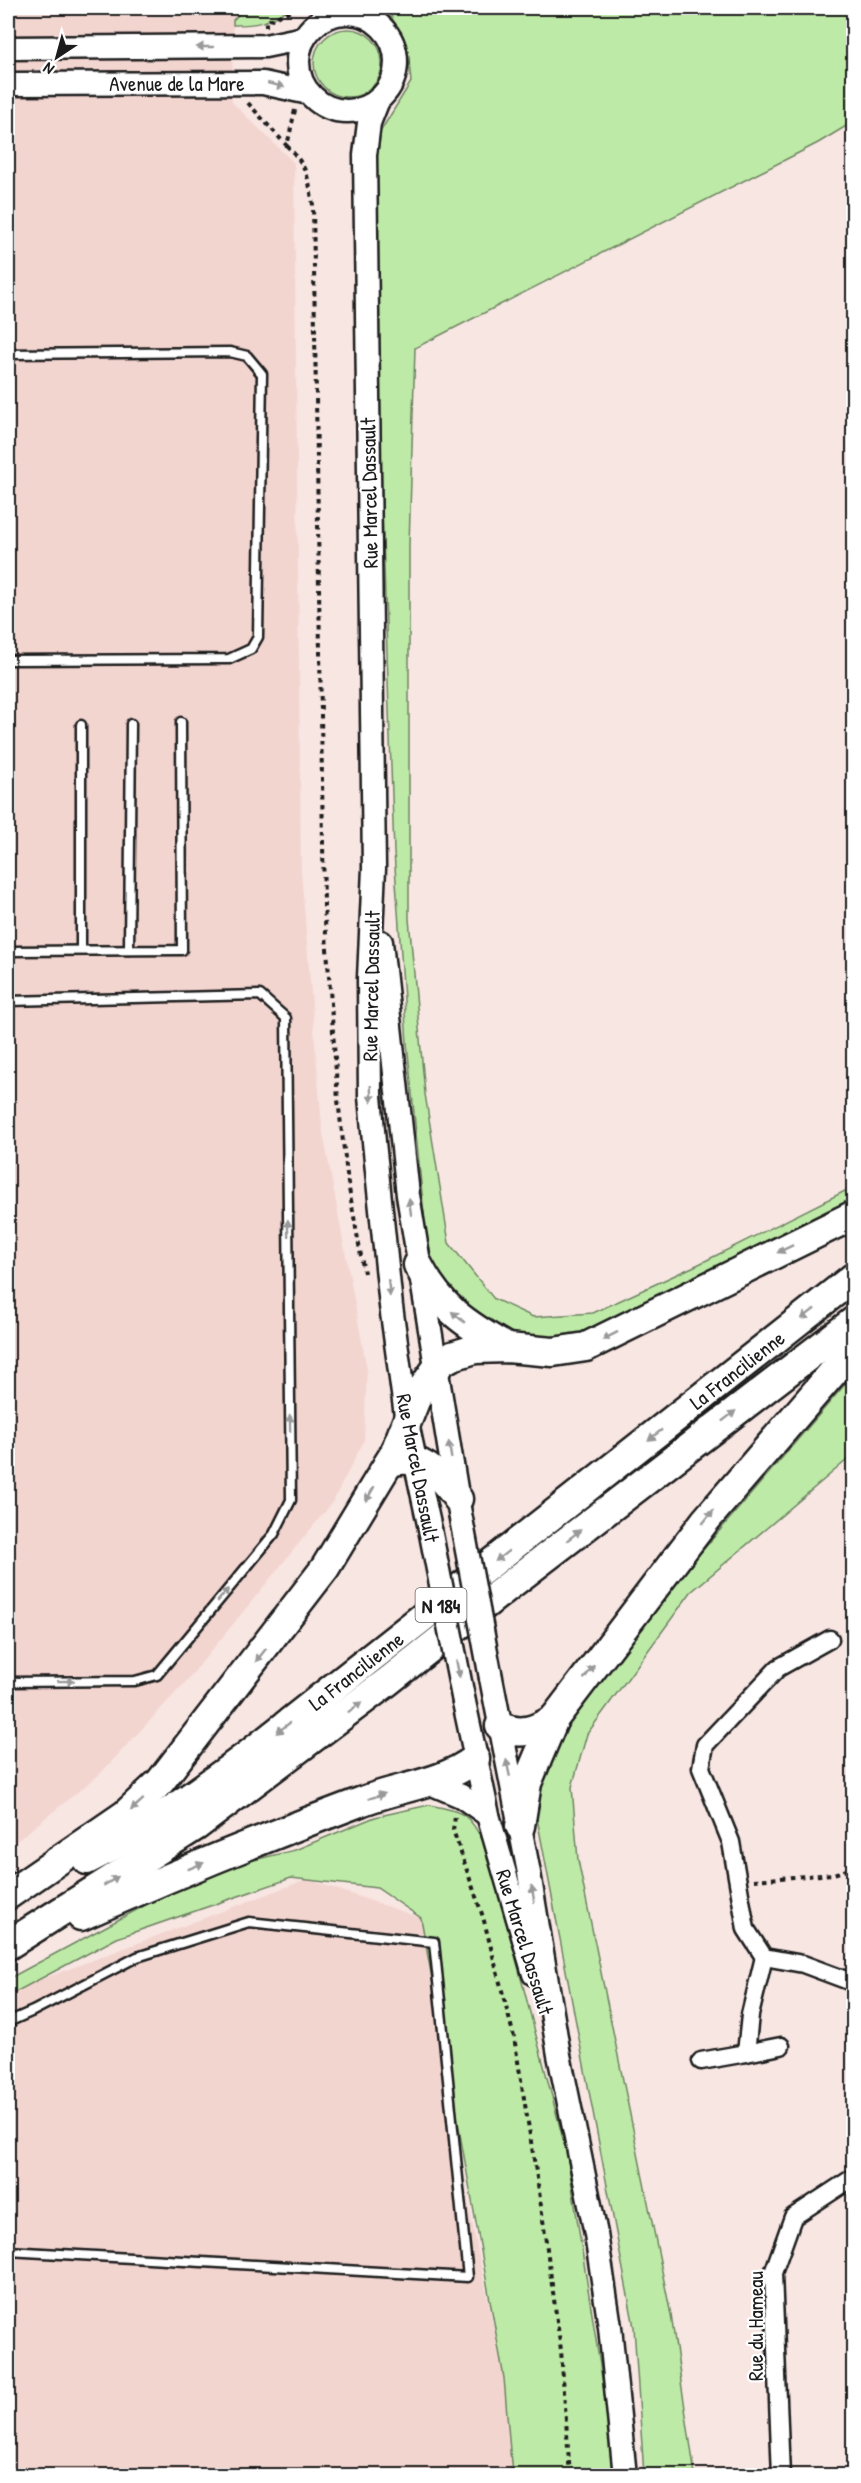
<svg xmlns="http://www.w3.org/2000/svg" width="861" height="2483" font-family="'Patrick Hand',sans-serif">
  <style>
    .built { fill: #f3d5d0 }
    .green { fill: #beeaa7; stroke: #6d8362; stroke-width: 1.5 }
    .lines { fill: none; stroke-linecap: round; stroke-linejoin: round }
    .lane-casing { stroke: #1c1c1c; stroke-width: 13 }
    .street-casing { stroke: #1c1c1c; stroke-width: 21 }
    .secondary-casing { stroke: #1c1c1c; stroke-width: 27 }
    .highway-casing { stroke: #1c1c1c; stroke-width: 33 }
    .path { stroke: #1c1c1c; stroke-width: 4; stroke-dasharray: 4.5 4.5; stroke-linecap: butt }
    .lane { stroke: #fff; stroke-width: 8 }
    .street { stroke: #fff; stroke-width: 16 }
    .secondary { stroke: #fff; stroke-width: 22 }
    .highway { stroke: #fff; stroke-width: 28 }
    .secondary-bridge-casing { stroke: #1c1c1c; stroke-width: 27; stroke-linecap: butt }
    .secondary-bridge { stroke: #fff; stroke-width: 22 }
    .oneway { fill: #999 }
    .labels { text-anchor: middle; dominant-baseline: central; stroke-width: 4.5; stroke-linejoin: round; paint-order: stroke }
    .shield { fill: #fff; stroke: #606060; stroke-width: 1.5 }
    .shield-label { font-size: 20px; font-weight: bold; fill: #1c1c1c }
    .street-label { font-size: 21px; fill: #1c1c1c; stroke: #fff }
  </style>
  <rect width="100%" height="100%" fill="#f8e6e3"/>
  <filter id="ink" filterUnits="userSpaceOnUse"><feTurbulence type="fractalNoise" baseFrequency=".0167" numOctaves="2"/><feDisplacementMap in="SourceGraphic" scale="12" xChannelSelector="R" yChannelSelector="G"/><feConvolveMatrix kernelMatrix="1 2 1 2 8 2 1 2 1" color-interpolation-filters="sRGB"/></filter>
  <g filter="url(#ink)">
    <g class="built">
      <path d="M8 8H245L233 20 232 102 294 163 301 870 322 1127 367 1369 364 1441 332 1503 184 1684 100 1774 8 1848Z"/>
      <path d="M307 1879 421 1918 463 2178 504 2378 512 2475 8 2476V1992Z"/>
    </g>
    <g class="green">
      <path d="M245 8H288C272 23 254 25 233 25V20Z"/>
      <path d="M387 8H853V122L818 143 415 348 409 545V919L425 1094 449 1243 494 1299 533 1317 593 1313 699 1264 853 1187V1203L562 1343 523 1342 466 1312 434 1268 426 1234 407 1043 394 852 382 510 376 158 380 132 411 82 408 50Z"/>
      <circle cx="348" cy="63" r="34"/>
      <path d="M853 1375V1455L691 1592 587 1734 572 1787 578 1860 671 2315 695 2475H644L634 2327 536 1813 551 1745 666 1593Z"/>
      <path d="M429 1805C469 1813 467 1813 487 1848L567 2154 613 2449V2475H512L504 2378 421 1918 377 1888 291 1878 117 1938 8 1996V1979L209 1871 295 1850 375 1817Z"/>
    </g>
    <g class="lines">
      <g class="lane-casing">
        <g id="lane">
          <path d="M8 354 230 352 247 356 262 374 258 637 251 649 229 659 8 660"/>
          <path d="M81 725V950"/>
          <path d="M129 950 131 724"/>
          <path d="M8 951 182 950 181 722"/>
          <path d="M8 1001 260 995 286 1018 291 1500 274 1534 157 1675 135 1681 8 1682"/>
          <path d="M8 2022 33 2011 137 1957 249 1922 434 1942 468 2277 8 2251"/>
        </g>
      </g>
      <g class="street-casing">
        <g id="street">
          <path d="M362 8 378 25"/>
          <path d="M320 22 328 8"/>
          <path d="M830 1639 778 1668 705 1745 701 1768 731 1842 746 1929 764 1957 803 1964 854 1983"/>
          <path d="M746 2053 781 2046"/>
          <path d="M701 2061 746 2053 750 2015 764 1957"/>
          <path d="M781 2476 773 2273 793 2217 854 2177"/>
        </g>
      </g>
      <g class="secondary-casing">
        <g id="secondary">
          <circle cx="347" cy="62" r="49"/>
          <path d="M8 48 265 46 304 38"/>
          <path d="M8 84 263 83 309 93"/>
          <path d="M378 100 369 123 365 155 374 868 369 978 370 1096 374 1142 391 1306 407 1423 430 1529"/>
          <path d="M381 942 408 1195 458 1501"/>
          <path d="M491 1678 529 1873 559 2055 596 2234 610 2327 625 2476"/>
          <path d="M464 1702 488 1815 534 1974"/>
          <path d="M428 1782 461 1796 488 1815"/>
        </g>
      </g>
      <g class="highway-casing">
        <g id="highway">
          <path d="M418 1265C440 1308 467 1325 507 1348"/>
          <path d="M388 1464C415 1449 443 1477 458 1499"/>
          <path d="M500 1726C520 1737 536 1730 554 1719"/>
          <path d="M520 1826 527 1783 554 1719 705 1521 854 1348"/>
          <path d="M87 1860C145 1831 197 1793 248 1755L854 1277"/>
          <path d="M8 1895 126 1814 160 1782 325 1568 394 1454 417 1396 441 1362 452 1356 475 1349 507 1348 553 1352 586 1347 854 1215"/>
          <path d="M81 1916C173 1875 266 1837 360 1802 398 1787 443 1784 475 1759"/>
          <path d="M8 1945 196 1826 387 1682 511 1584 854 1321"/>
        </g>
      </g>
      <g class="path">
        <path d="M266 27V21L289 12 291 8"/>
        <path d="M248 103 287 146"/>
        <path d="M295 110 287 146C308 167 308 177 313 205L324 907 338 1100 348 1183 364 1273"/>
        <path d="M455 1817 453 1830 483 1917 514 2037 538 2184 561 2350 570 2476"/>
        <path d="M754 1880 833 1874 854 1868"/>
      </g>
      <use href="#lane" class="lane"/>
      <use href="#street" class="street"/>
      <use href="#secondary" class="secondary"/>
      <use href="#highway" class="highway"/>
      <g class="secondary-bridge-casing">
        <g id="secondary-bridge">
          <path d="M459 1508 491 1678"/>
          <path d="M430 1529 464 1702"/>
        </g>
      </g>
      <use href="#secondary-bridge" class="secondary-bridge"/>
    </g>
    <defs><path id="oneway-solid" d="M-6-.8H1V-3.2L6.5 0L1 3.2V.8H-6Z" transform="scale(1.5)"/></defs>
    <g class="oneway">
      <use href="#oneway-solid" transform="translate(205 47) rotate(180)"/>
      <use href="#oneway-solid" transform="translate(276 85) rotate(13)"/>
      <use href="#oneway-solid" transform="translate(371 1094) rotate(88)"/>
      <use href="#oneway-solid" transform="translate(410 1207) rotate(-98)"/>
      <use href="#oneway-solid" transform="translate(288 1228) rotate(-91)"/>
      <use href="#oneway-solid" transform="translate(785 1249) rotate(154)"/>
      <use href="#oneway-solid" transform="translate(389 1288) rotate(84)"/>
      <use href="#oneway-solid" transform="translate(808 1314) rotate(142)"/>
      <use href="#oneway-solid" transform="translate(458 1317) rotate(-140)"/>
      <use href="#oneway-solid" transform="translate(610 1336) rotate(153)"/>
      <use href="#oneway-solid" transform="translate(729 1416) rotate(-38)"/>
      <use href="#oneway-solid" transform="translate(290 1423) rotate(-91)"/>
      <use href="#oneway-solid" transform="translate(655 1435) rotate(142)"/>
      <use href="#oneway-solid" transform="translate(450 1450) rotate(-99)"/>
      <use href="#oneway-solid" transform="translate(370 1494) rotate(120)"/>
      <use href="#oneway-solid" transform="translate(708 1517) rotate(-51)"/>
      <use href="#oneway-solid" transform="translate(574 1535) rotate(-38)"/>
      <use href="#oneway-solid" transform="translate(502 1556) rotate(142)"/>
      <use href="#oneway-solid" transform="translate(223 1595) rotate(-50)"/>
      <use href="#oneway-solid" transform="translate(261 1655) rotate(128)"/>
      <use href="#oneway-solid" transform="translate(458 1669) rotate(79)"/>
      <use href="#oneway-solid" transform="translate(589 1672) rotate(-53)"/>
      <use href="#oneway-solid" transform="translate(66 1681) rotate(-1)"/>
      <use href="#oneway-solid" transform="translate(355 1707) rotate(-37)"/>
      <use href="#oneway-solid" transform="translate(283 1728) rotate(142)"/>
      <use href="#oneway-solid" transform="translate(508 1768) rotate(-102)"/>
      <use href="#oneway-solid" transform="translate(377 1796) rotate(-18)"/>
      <use href="#oneway-solid" transform="translate(137 1805) rotate(138)"/>
      <use href="#oneway-solid" transform="translate(196 1866) rotate(-22)"/>
      <use href="#oneway-solid" transform="translate(111 1881) rotate(-32)"/>
      <use href="#oneway-solid" transform="translate(533 1894) rotate(-99)"/>
    </g>
  </g>
  <g class="labels">
    <rect class="shield" x="415.5" y="1588" width="51" height="34" rx="4.5"/>
    <g class="shield-label">
      <text x="441" y="1605">N 184</text>
    </g>
    <g class="street-label">
      <text x="177" y="83">Avenue de la Mare</text>
      <text transform="translate(369 493) rotate(-91)">Rue Marcel Dassault</text>
      <text transform="translate(371 986) rotate(-89)">Rue Marcel Dassault</text>
      <text transform="translate(737 1370) rotate(-38)">La Francilienne</text>
      <text transform="translate(418 1468) rotate(79)">Rue Marcel Dassault</text>
      <text transform="translate(356 1671) rotate(-38)">La Francilienne</text>
      <text transform="translate(525 1942) rotate(73)">Rue Marcel Dassault</text>
      <text transform="translate(755 2326) rotate(-90)">Rue du Hameau</text>
    </g>
  </g>
  <rect width="861" height="2483" fill="none" stroke="#fff" stroke-width="30"/>
  <rect x="15" y="15" width="831" height="2453" fill="none" stroke="#1c1c1c" stroke-width="2" filter="url(#ink)"/>
  <g transform="translate(57 57) rotate(216)" stroke="#ffffff" stroke-width="4.5" paint-order="stroke">
  <path d="M0-4.5L10 22L0 15L-10 22Z" fill="#1c1c1c"/>
  <text y="-9" font-size="16" font-weight="bold" text-anchor="middle" fill="#1c1c1c">N</text>
  </g>
</svg>
